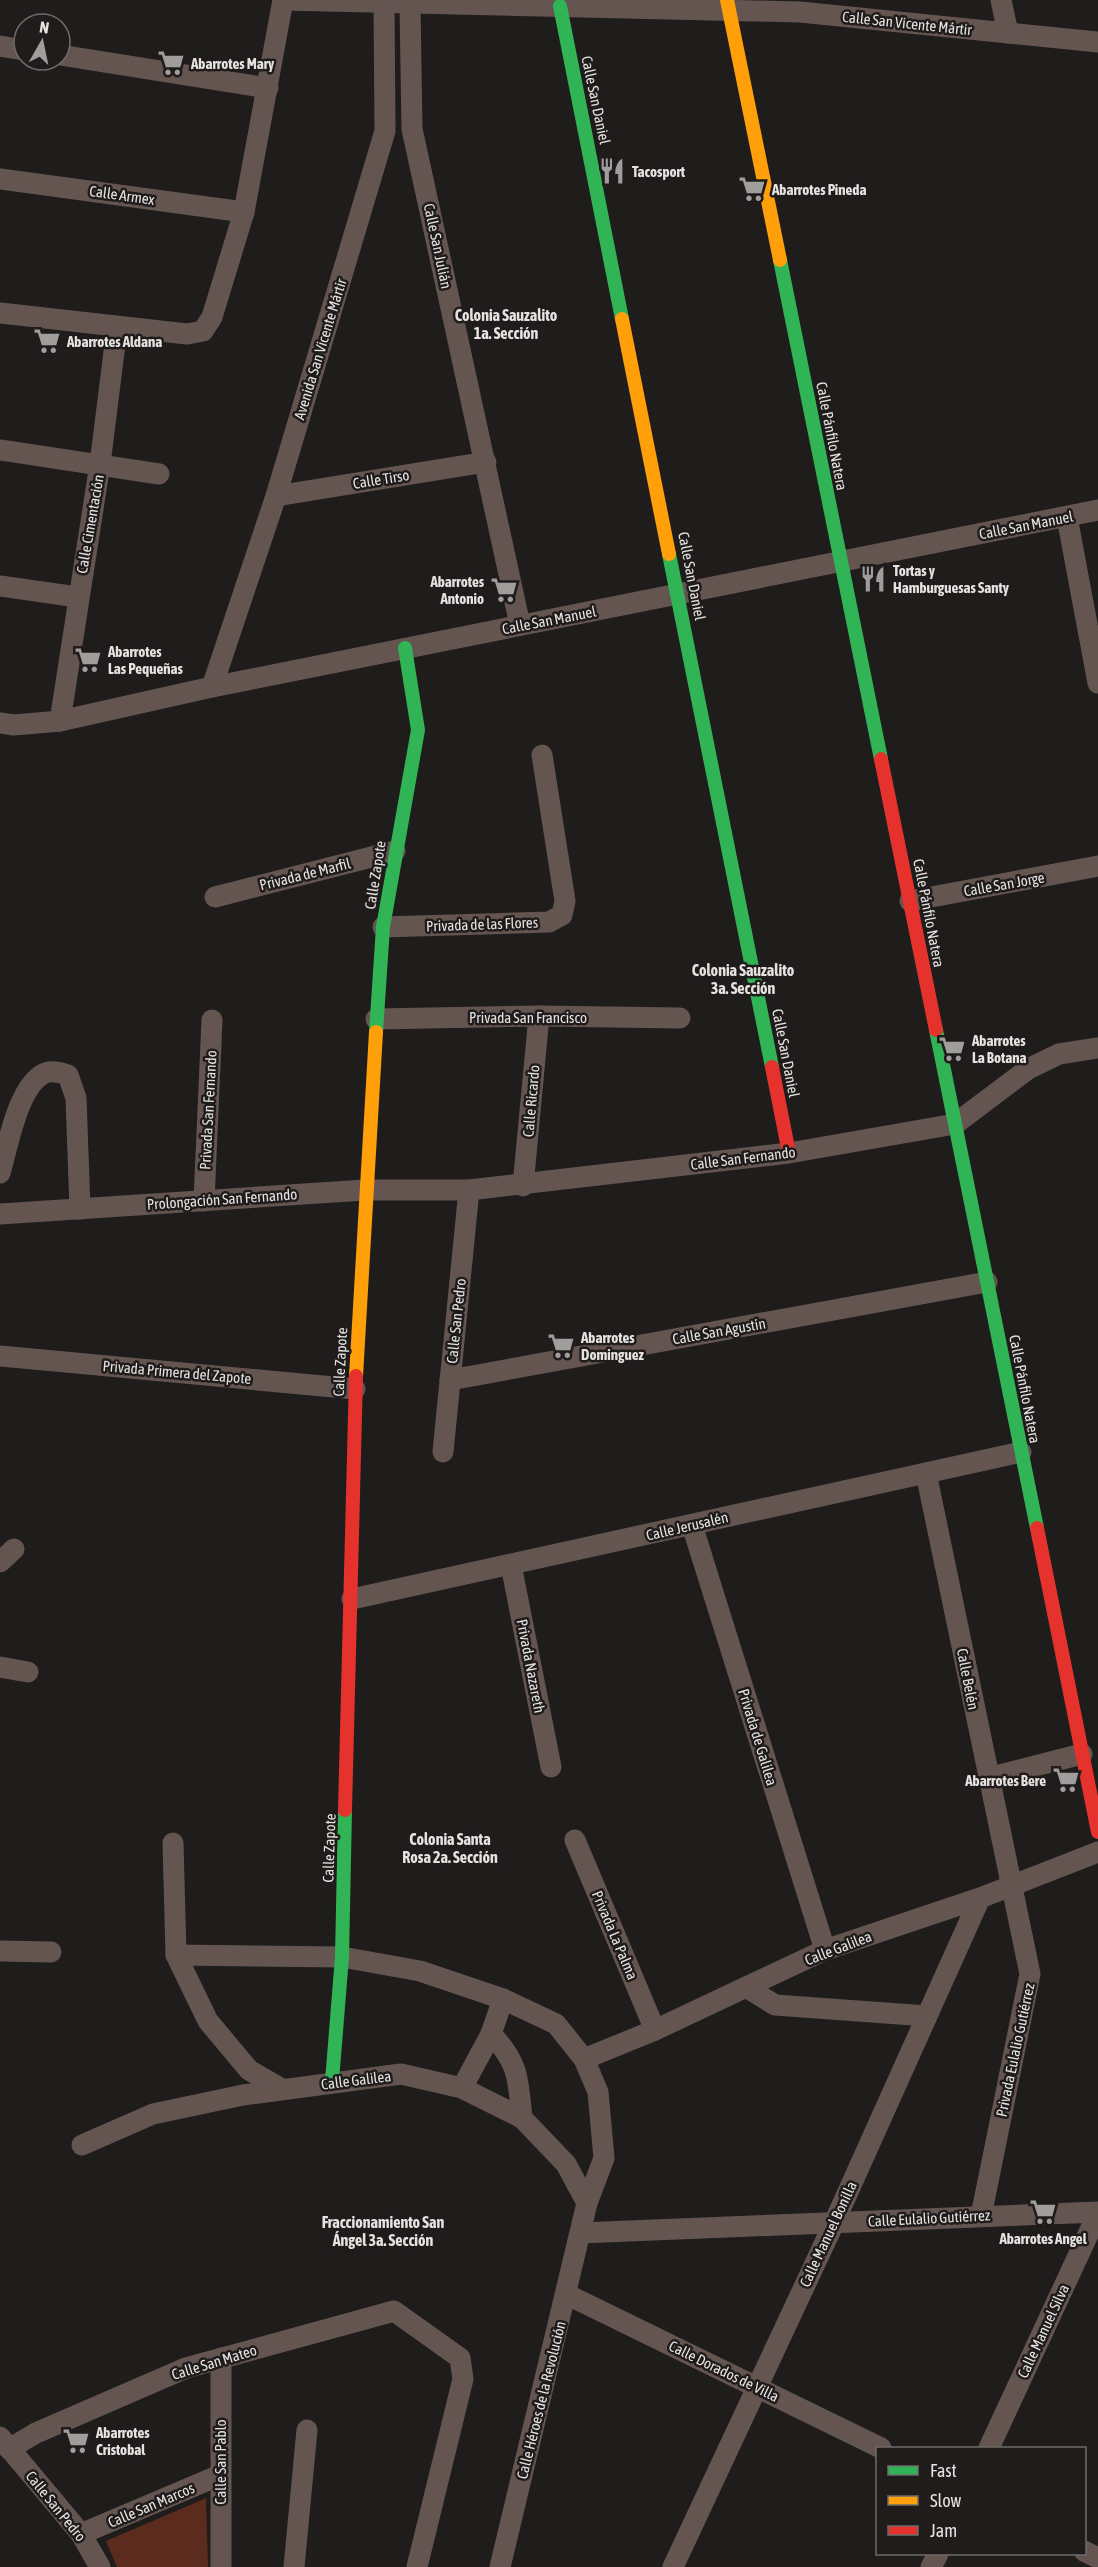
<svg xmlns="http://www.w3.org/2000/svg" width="1098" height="2567" font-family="'Asap Condensed',sans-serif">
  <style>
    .green { fill: #5b2b1e }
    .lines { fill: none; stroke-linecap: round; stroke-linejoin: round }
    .street { stroke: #655551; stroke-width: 21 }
    .fast { stroke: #30b455; stroke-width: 14 }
    .slow { stroke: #ff9f0a; stroke-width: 14 }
    .jam { stroke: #e5322d; stroke-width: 14 }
    .labels { text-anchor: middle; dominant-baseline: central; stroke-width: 5; stroke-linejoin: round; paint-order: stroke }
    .street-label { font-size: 15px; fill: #e5e3e2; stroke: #1f1c1b }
    .poi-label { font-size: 15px; font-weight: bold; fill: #e5e3e2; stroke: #1f1c1b; text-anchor: start }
    .neighbourhood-label { font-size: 16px; font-weight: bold; fill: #e5e3e2; stroke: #1f1c1b }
  </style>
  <rect width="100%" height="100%" fill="#1e1d1c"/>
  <path class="green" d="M206 2498 208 2567H117L106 2541Z"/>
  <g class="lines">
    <g class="street">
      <path d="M283 0 800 12 1098 42"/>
      <path d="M1001 0 1008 33"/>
      <path d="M410 4 412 129 520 625"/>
      <path d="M0 46 24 50"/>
      <path d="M60 55 268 88"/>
      <path d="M0 179 244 212"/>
      <path d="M0 313 187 334 203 331 212 317 244 212 283 0"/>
      <path d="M0 450 159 474"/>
      <path d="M276 496 486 462"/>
      <path d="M1067 517 1098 683"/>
      <path d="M0 586 77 597"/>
      <path d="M212 687 276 496 385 131 384 3"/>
      <path d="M60 721 100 464 117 328"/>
      <path d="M0 723 14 725 60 721 212 687 1098 510"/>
      <path d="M215 897 395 851"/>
      <path d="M910 901 1098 866"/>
      <path d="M383 927 549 922 562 915 565 901 542 755"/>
      <path d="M376 1019 539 1016 680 1018"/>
      <path d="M0 1173C8 1146 18 1085 45 1073 52 1070 61 1073 68 1075L76 1098 80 1209"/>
      <path d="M523 1186 539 1016"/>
      <path d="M204 1201 212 1020"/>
      <path d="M0 1214 365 1190H469L789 1153 955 1124 1028 1069 1059 1054 1098 1048"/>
      <path d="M0 1356 355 1389"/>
      <path d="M450 1380 987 1282"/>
      <path d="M443 1452 469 1190"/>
      <path d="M926 1473 1030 1974 981 2216"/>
      <path d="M692 1525 825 1950"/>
      <path d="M0 1562 14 1549"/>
      <path d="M511 1565 551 1767"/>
      <path d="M352 1599 1021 1452"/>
      <path d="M0 1667 28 1672"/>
      <path d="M988 1778 1082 1754"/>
      <path d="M575 1840 655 2030"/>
      <path d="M173 1843 176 1955 208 2021 249 2070 282 2089"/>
      <path d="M0 1951 51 1952"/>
      <path d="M176 1955 342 1957 420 1971 503 1999 556 2024 584 2059 598 2092 604 2158 587 2203 500 2567"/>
      <path d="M746 1987 775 2005 927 2016"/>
      <path d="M491 2034C519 2063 518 2079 522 2118"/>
      <path d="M584 2059 655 2030 825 1950 980 1898 1098 1852"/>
      <path d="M462 2088 491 2034 503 1999"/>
      <path d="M82 2145 153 2114 243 2095 401 2074 462 2088 522 2118 566 2164 587 2203"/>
      <path d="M580 2233 1098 2212"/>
      <path d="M566 2294 881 2448"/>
      <path d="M0 2437 81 2534 100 2567"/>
      <path d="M989 2448 1098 2213"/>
      <path d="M9 2449 36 2433 186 2368 394 2311 460 2358 463 2379 417 2567"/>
      <path d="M81 2534 220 2475"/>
      <path d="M1084 2551 1098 2558"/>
      <path d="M221 2567V2358"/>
      <path d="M294 2567 307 2430"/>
      <path d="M673 2567 834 2223 980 1898"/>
      <path d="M931 2567 938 2554"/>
    </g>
    <g class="fast">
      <path d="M560 6 622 319"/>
      <path d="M780 260 881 759"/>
      <path d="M669 554 772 1067"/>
      <path d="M936 1030 1037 1528"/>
      <path d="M376 1032 383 927 418 730 405 648"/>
      <path d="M332 2081 342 1957 345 1810"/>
    </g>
    <g class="slow">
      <path d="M727 0 780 260"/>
      <path d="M622 319 669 554"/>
      <path d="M356 1376 376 1032"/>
    </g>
    <g class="jam">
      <path d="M881 759 936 1030"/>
      <path d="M772 1067 789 1153"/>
      <path d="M1037 1528 1098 1832"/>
      <path d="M345 1810 356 1376"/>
    </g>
  </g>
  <defs>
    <g id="supermarket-bare" transform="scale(2.07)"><path d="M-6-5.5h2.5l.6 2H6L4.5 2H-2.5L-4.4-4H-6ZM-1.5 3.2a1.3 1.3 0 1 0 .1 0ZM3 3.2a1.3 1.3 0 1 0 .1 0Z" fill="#9f9e9d" stroke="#1f1c1b" stroke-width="2.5" paint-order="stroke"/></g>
    <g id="restaurant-bare" transform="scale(2.07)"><path d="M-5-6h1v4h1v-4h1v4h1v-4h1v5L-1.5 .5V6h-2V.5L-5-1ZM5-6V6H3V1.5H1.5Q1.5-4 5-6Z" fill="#9f9e9d" stroke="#1f1c1b" stroke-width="2.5" paint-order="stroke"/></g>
  </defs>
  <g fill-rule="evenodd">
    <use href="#supermarket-bare" x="171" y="63"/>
    <use href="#restaurant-bare" x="612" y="171"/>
    <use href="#supermarket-bare" x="752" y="189"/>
    <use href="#supermarket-bare" x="47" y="341"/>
    <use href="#restaurant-bare" x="873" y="579"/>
    <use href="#supermarket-bare" x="504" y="590"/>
    <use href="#supermarket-bare" x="88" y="660"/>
    <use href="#supermarket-bare" x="952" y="1049"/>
    <use href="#supermarket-bare" x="561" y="1346"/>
    <use href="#supermarket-bare" x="1066" y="1780"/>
    <use href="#supermarket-bare" x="1043" y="2212"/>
    <use href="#supermarket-bare" x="76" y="2441"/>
  </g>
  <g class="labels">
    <g class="street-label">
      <text transform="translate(907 23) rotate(6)">Calle San Vicente Mártir</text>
      <text transform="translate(596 100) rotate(78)">Calle San Daniel</text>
      <text transform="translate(122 195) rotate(8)">Calle Armex</text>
      <text transform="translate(438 246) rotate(78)">Calle San Julián</text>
      <text transform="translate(320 349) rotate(-73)">Avenida San Vicente Mártir</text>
      <text transform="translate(832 436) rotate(79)">Calle Pánfilo Natera</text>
      <text transform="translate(381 479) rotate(-9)">Calle Tirso</text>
      <text transform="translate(90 524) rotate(-80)">Calle Cimentación</text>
      <text transform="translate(1026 525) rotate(-11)">Calle San Manuel</text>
      <text transform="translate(692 576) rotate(79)">Calle San Daniel</text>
      <text transform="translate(549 620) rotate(-11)">Calle San Manuel</text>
      <text transform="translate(305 874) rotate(-14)">Privada de Marfil</text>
      <text transform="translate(375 875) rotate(-81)">Calle Zapote</text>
      <text transform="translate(1004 884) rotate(-10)">Calle San Jorge</text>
      <text transform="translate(929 913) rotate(79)">Calle Pánfilo Natera</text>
      <text transform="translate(482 924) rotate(-2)">Privada de las Flores</text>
      <text x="528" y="1017">Privada San Francisco</text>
      <text transform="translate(786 1053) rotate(79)">Calle San Daniel</text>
      <text transform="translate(531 1101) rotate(-85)">Calle Ricardo</text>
      <text transform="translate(208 1110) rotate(-87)">Privada San Fernando</text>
      <text transform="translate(743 1158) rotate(-7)">Calle San Fernando</text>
      <text transform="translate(222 1199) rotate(-4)">Prolongación San Fernando</text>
      <text transform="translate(456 1321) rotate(-84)">Calle San Pedro</text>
      <text transform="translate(719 1331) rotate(-10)">Calle San Agustín</text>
      <text transform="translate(340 1362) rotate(-87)">Calle Zapote</text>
      <text transform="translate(177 1372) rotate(5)">Privada Primera del Zapote</text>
      <text transform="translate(1025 1389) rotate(79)">Calle Pánfilo Natera</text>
      <text transform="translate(687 1526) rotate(-13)">Calle Jerusalén</text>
      <text transform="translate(531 1666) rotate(79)">Privada Nazareth</text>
      <text transform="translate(968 1679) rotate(79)">Calle Belén</text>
      <text transform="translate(758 1737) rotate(73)">Privada de Galilea</text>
      <text transform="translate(329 1848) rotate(-88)">Calle Zapote</text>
      <text transform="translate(615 1935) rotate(67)">Privada La Palma</text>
      <text transform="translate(838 1948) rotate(-21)">Calle Galilea</text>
      <text transform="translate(1015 2050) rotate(-78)">Privada Eulalio Gutiérrez</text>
      <text transform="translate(356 2080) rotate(-7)">Calle Galilea</text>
      <text transform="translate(929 2218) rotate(-3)">Calle Eulalio Gutiérrez</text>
      <text transform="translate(828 2234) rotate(-65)">Calle Manuel Bonilla</text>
      <text transform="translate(1043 2331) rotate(-65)">Calle Manuel Silva</text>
      <text transform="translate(214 2362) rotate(-17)">Calle San Mateo</text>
      <text transform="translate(724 2371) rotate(26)">Calle Dorados de Villa</text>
      <text transform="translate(541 2400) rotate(-76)">Calle Héroes de la Revolución</text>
      <text transform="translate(220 2462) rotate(-90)">Calle San Pablo</text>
      <text transform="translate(151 2505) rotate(-23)">Calle San Marcos</text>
      <text transform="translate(56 2506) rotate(51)">Calle San Pedro</text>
    </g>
    <g class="poi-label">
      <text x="191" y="63">Abarrotes Mary</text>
      <text x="632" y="171">Tacosport</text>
      <text x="772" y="189">Abarrotes Pineda</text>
      <text x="67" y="341">Abarrotes Aldana</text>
      <text x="893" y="570">Tortas y<tspan x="893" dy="17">Hamburguesas Santy</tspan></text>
      <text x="484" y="581" text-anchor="end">Abarrotes<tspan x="484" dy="17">Antonio</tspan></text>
      <text x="108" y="651">Abarrotes<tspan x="108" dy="17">Las Pequeñas</tspan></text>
      <text x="972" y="1040">Abarrotes<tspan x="972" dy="17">La Botana</tspan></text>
      <text x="581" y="1337">Abarrotes<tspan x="581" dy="17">Dominguez</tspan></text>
      <text x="1046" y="1780" text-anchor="end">Abarrotes Bere</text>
      <text x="1043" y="2238" text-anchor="middle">Abarrotes Angel</text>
      <text x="96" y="2432">Abarrotes<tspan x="96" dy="17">Cristobal</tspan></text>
    </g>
    <g class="neighbourhood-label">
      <text x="506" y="315">Colonia Sauzalito<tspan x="506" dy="18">1a. Sección</tspan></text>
      <text x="743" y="970">Colonia Sauzalito<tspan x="743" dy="18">3a. Sección</tspan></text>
      <text x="450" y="1839">Colonia Santa<tspan x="450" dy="18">Rosa 2a. Sección</tspan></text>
      <text x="383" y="2222">Fraccionamiento San<tspan x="383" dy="18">Ángel 3a. Sección</tspan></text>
    </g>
  </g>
  <rect x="876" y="2447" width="210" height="108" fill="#1f1c1b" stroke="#6e6c6b" stroke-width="1.5"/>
  <rect x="888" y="2466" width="30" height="9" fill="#30b455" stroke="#6e6c6b" stroke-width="1.5"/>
  <text x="930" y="2477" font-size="18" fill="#e5e3e2">Fast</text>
  <rect x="888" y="2496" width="30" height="9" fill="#ff9f0a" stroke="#6e6c6b" stroke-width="1.5"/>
  <text x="930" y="2507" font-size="18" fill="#e5e3e2">Slow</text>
  <rect x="888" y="2526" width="30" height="9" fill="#e5322d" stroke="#6e6c6b" stroke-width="1.5"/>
  <text x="930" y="2537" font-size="18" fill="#e5e3e2">Jam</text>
  <g transform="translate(42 42) rotate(9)"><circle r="28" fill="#1f1c1b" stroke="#6e6c6b" stroke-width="1.5"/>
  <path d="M0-4.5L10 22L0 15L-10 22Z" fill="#9f9e9d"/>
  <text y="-9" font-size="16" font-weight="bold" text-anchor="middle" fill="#e5e3e2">N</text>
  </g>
</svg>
